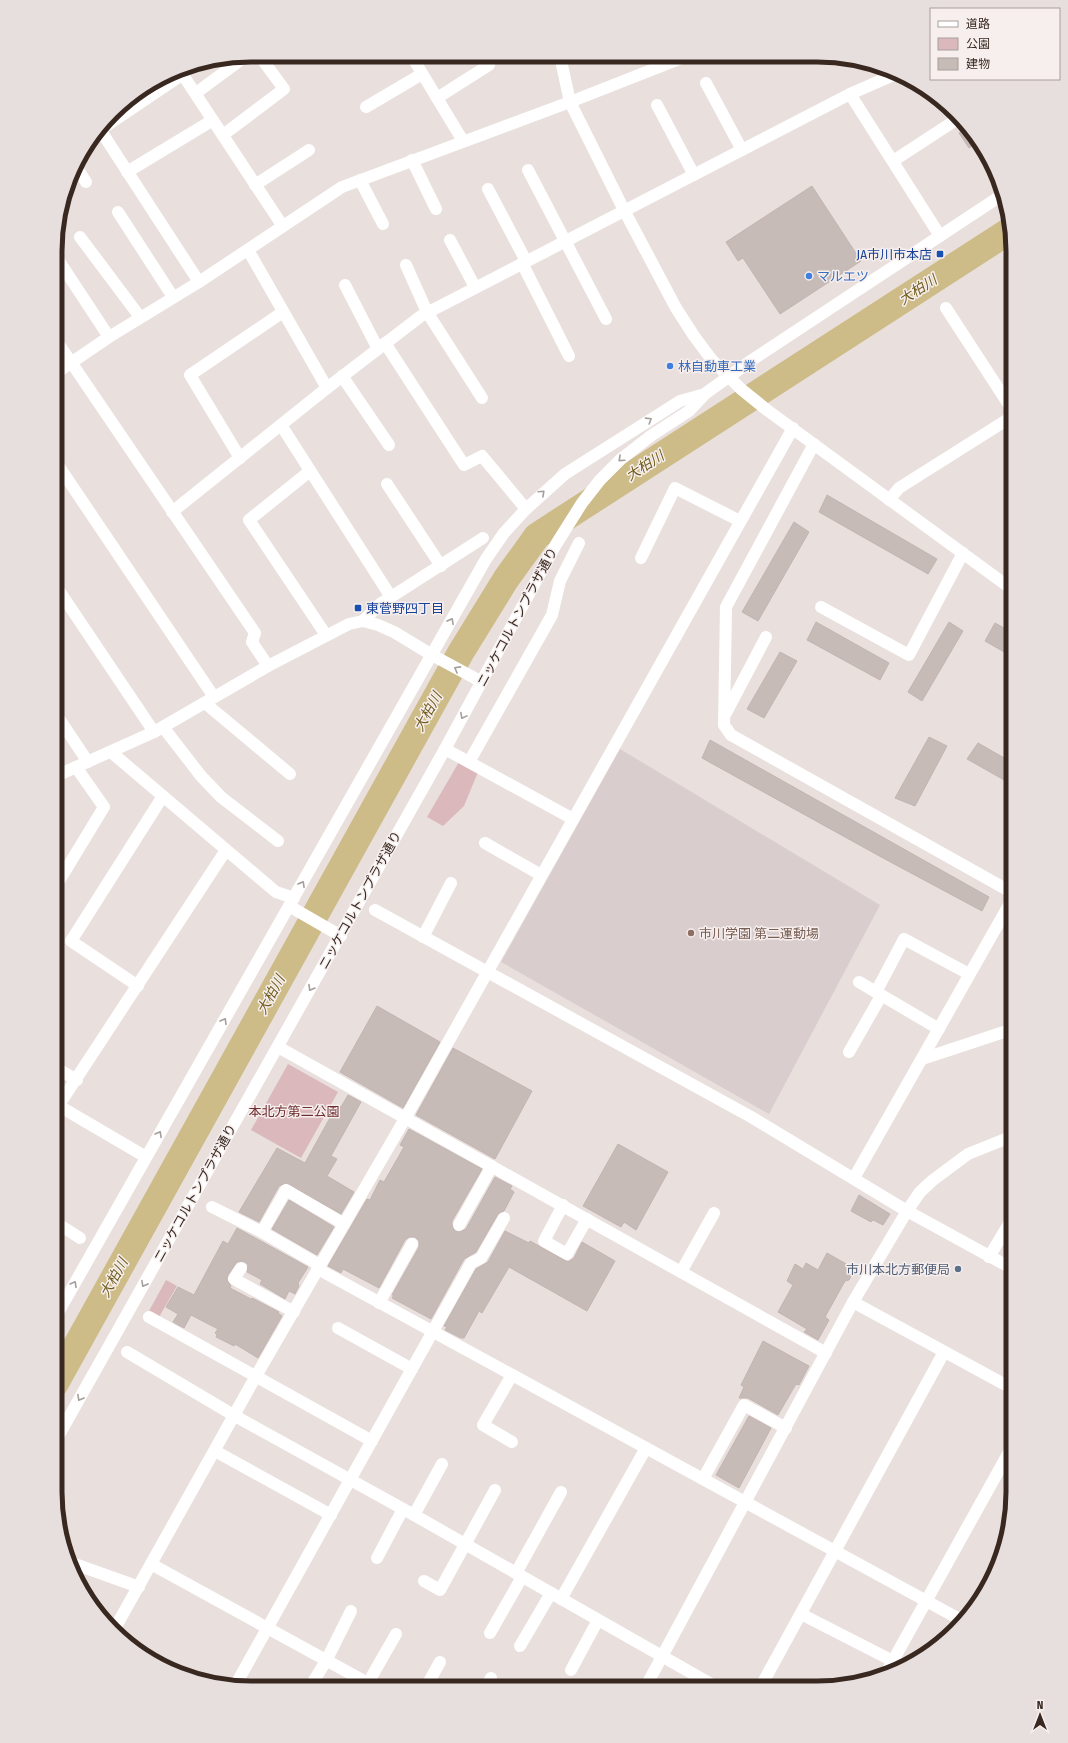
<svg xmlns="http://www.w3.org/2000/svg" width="1068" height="1743" font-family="'Fira Sans Condensed','Noto Sans JP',sans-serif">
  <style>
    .built { fill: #d9cecd }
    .green { fill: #dab8bc }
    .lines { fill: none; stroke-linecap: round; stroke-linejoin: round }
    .river { stroke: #cdbc87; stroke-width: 27 }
    .building { fill: #c7bbb7; stroke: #c2b4b1 }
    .minor { stroke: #fff; stroke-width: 12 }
    .oneway { stroke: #a59e9b }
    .transit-dot { fill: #1a4fb4; stroke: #f6efee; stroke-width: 1.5 }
    .shop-dot { fill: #3f7fe0; stroke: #f6efee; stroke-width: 1.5 }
    .education-dot { fill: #8d6e63; stroke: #f6efee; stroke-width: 1.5 }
    .service-dot { fill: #5c6f8a; stroke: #f6efee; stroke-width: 1.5 }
    .labels { text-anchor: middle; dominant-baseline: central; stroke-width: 3; stroke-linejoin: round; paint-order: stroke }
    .transit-label { font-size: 13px; fill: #164399; stroke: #f6efee; text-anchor: end }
    .shop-label { font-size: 13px; fill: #366cbe; stroke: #f6efee; text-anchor: start }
    .street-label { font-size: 13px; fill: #382820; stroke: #f6efee }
    .education-label { font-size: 13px; fill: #785e54; stroke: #f6efee; text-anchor: start }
    .park-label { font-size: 13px; fill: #6d2c2d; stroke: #f6efee }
    .service-label { font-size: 13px; fill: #4e5e75; stroke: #f6efee; text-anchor: end }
    .water-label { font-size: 14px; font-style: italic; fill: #715d1d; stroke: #f6efee }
    .rim { fill: none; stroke: #382820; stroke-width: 5 }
  </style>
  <rect width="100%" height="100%" fill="#e9e0de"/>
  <path class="built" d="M620 749 880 905 769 1114 501 962Z"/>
  <g class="green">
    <path d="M459 762 478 772 464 806 443 826 427 817Z"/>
    <path d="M288 1064 338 1092 301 1158 251 1130Z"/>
    <path d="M166 1280 177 1286 159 1317 149 1311Z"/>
  </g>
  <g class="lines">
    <path class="river" d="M55 1384 461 652 506 579 537 536 1009 231"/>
  </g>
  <g class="building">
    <path d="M968 127 979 142 969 148 959 133Z"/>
    <path d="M812 186 861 261 780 314 743 258 738 261 726 242Z"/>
    <path d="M827 495 937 559 928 574 819 512Z"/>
    <path d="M794 522 809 532 758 621 742 612Z"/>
    <path d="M816 622 889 663 880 680 807 640Z"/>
    <path d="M949 622 963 631 922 701 908 692Z"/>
    <path d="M995 623 1013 633V657L985 641Z"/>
    <path d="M780 652 797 661 764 718 747 709Z"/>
    <path d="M929 737 947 746 915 806 895 798Z"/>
    <path d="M710 740 989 897 982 911 883 858 702 758Z"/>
    <path d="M978 743 1013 763V785L967 759Z"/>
    <path d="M377 1006 440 1042 403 1108 340 1072Z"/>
    <path d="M453 1048 532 1091 495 1159 416 1115Z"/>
    <path d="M348 1095 361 1102 331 1156 337 1159 327 1176 354 1192 341 1214 286 1183 279 1186 259 1222 239 1212 277 1148 305 1163 337 1105 341 1107Z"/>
    <path d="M409 1129 482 1169 452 1221V1225L455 1231 459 1232 466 1229 495 1177 512 1186 510 1189 514 1192 504 1211 498 1214 476 1252 464 1259 431 1319 392 1298 394 1295H392L419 1247V1241L415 1237H409L405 1240 379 1288 343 1269 341 1273 328 1266 367 1199 370 1200 380 1180 384 1182 404 1147 400 1145Z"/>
    <path d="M618 1144 668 1172 636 1230 624 1222 621 1227 583 1206Z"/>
    <path d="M859 1195 890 1214 883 1225 873 1220 871 1222 851 1211Z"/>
    <path d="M289 1200 334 1227 317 1255 272 1229Z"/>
    <path d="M237 1228 308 1267 298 1283 299 1286 295 1294 289 1291 285 1299 260 1284 262 1280 247 1272 248 1265 245 1262H237L228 1275 227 1279 231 1286 230 1288 251 1299 252 1298 279 1312 278 1313 282 1316 258 1358 235 1344 234 1346 216 1337 217 1335 215 1333 218 1329 191 1315 184 1328 173 1322 178 1314 166 1307 178 1287 194 1295 223 1241 228 1244Z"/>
    <path d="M505 1231 529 1243 530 1241 568 1262 574 1258 582 1242 615 1261 587 1311 509 1267 482 1313 479 1311 464 1338H461L445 1330 447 1327 444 1326 476 1269 488 1262Z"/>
    <path d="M827 1253 855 1269 849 1280 845 1281 825 1317 829 1320 818 1340 804 1332 807 1329 778 1312 793 1285 787 1281 795 1264 803 1269 806 1263 818 1270Z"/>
    <path d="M763 1341 809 1366 799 1385 796 1384 778 1415 748 1398H739L744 1387 741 1385Z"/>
    <path d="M749 1416 771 1428 739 1488 716 1475Z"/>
  </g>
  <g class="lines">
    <g class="minor">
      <path d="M411 55 463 141"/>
      <path d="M560 56 570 102 624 210 676 308 694 336 712 360 741 389 767 410 1013 590"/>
      <path d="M179 69 282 225"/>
      <path d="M706 83 742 150"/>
      <path d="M196 93 246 56"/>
      <path d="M850 94 940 236"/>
      <path d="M437 98 489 65"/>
      <path d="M657 105 694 175"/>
      <path d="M366 107 422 74"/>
      <path d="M103 128 183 74"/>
      <path d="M101 131 199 282"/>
      <path d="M223 135 284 89 259 55"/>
      <path d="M412 160 436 209"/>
      <path d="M893 161 959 118"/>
      <path d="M75 165 86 182"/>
      <path d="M528 170 606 319"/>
      <path d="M127 172 213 120"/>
      <path d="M360 180 383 224"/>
      <path d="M255 185 309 150"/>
      <path d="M488 189 526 261"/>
      <path d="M118 212 173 297"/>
      <path d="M80 237 140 317"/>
      <path d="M450 240 475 287"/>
      <path d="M248 250 327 388"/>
      <path d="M57 258 109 337"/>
      <path d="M522 263 569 356"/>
      <path d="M406 265 427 312 482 398"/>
      <path d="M345 285 378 349"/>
      <path d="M946 308 1013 411"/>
      <path d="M56 340 255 633 252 642 268 666"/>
      <path d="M385 343 464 465 482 456 526 509"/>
      <path d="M56 373 109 337 199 282 342 187 570 102 687 56"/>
      <path d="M342 376 389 445"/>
      <path d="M281 425 391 597"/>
      <path d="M814 444 726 607 724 725 731 735 1013 893"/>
      <path d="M240 458 190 375 283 312"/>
      <path d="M56 462 214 697"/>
      <path d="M310 471 249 520 326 635"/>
      <path d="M387 484 441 566"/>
      <path d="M889 500 899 488 1013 416"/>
      <path d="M172 512 327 388 421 316 850 94 898 73"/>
      <path d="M641 558 675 488 740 521"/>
      <path d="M56 586 154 732"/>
      <path d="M821 607 909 655 963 553"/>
      <path d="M363 621 380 604 483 538"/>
      <path d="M205 703 290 774"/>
      <path d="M726 713 766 637"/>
      <path d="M56 714 88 762"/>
      <path d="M163 727 201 776 221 797 278 841"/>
      <path d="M445 749 573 819"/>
      <path d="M111 752 276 892 294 898"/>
      <path d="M469 762 552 615 560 581 579 543"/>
      <path d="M56 776 154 732 268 666 349 624 363 621 378 625 394 632 432 655 482 682"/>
      <path d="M485 843 541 875"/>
      <path d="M56 886 104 807 76 767"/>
      <path d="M289 906 341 936"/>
      <path d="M375 910 753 1118 907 1211 1013 1269"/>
      <path d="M423 937 451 883"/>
      <path d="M859 982 939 1029"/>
      <path d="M138 986 71 941 163 796"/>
      <path d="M876 992 904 939 969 974"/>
      <path d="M278 1047 826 1353"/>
      <path d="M849 1052 881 996"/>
      <path d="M922 1059 1013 1029"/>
      <path d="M56 1068 77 1080"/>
      <path d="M59 1106 146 1157"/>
      <path d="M55 1111 226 850"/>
      <path d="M854 1178 1013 898"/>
      <path d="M563 1205 544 1241 567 1254 587 1219"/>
      <path d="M212 1207 262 1232 316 1263 318 1269 963 1621"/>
      <path d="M55 1222 80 1238"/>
      <path d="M459 1225 492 1166"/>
      <path d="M262 1232 286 1190 344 1224"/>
      <path d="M989 1257 1013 1217"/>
      <path d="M241 1268 234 1279 294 1312"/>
      <path d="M681 1272 714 1213"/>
      <path d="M853 1302 1013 1389"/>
      <path d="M379 1303 412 1244"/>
      <path d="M149 1317 372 1441"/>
      <path d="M55 1318 486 559 504 533 526 509 565 474 680 401 705 394"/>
      <path d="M338 1328 412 1369"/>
      <path d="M127 1352 235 1416 414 1515 718 1688"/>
      <path d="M512 1375 483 1425 512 1442"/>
      <path d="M55 1442 445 749 555 546 582 503 600 480 621 459 652 435 689 411 706 393 752 360 1002 195"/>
      <path d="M215 1451 331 1515"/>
      <path d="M703 1479 744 1405 786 1428"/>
      <path d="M414 1515 442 1464"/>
      <path d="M377 1558 403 1509"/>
      <path d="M69 1562 139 1587"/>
      <path d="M151 1564 375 1687"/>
      <path d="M516 1573 561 1492"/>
      <path d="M424 1581 440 1590 495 1490"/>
      <path d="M561 1599 646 1448"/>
      <path d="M801 1614 893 1661"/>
      <path d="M114 1630 256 1376 406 1117 793 428"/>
      <path d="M490 1633 522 1577"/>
      <path d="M520 1646 551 1593"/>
      <path d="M571 1670 598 1620"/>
      <path d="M885 1675 1013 1445"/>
      <path d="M368 1683 396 1634"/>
      <path d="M235 1686 471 1263 481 1258 504 1218"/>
      <path d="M310 1687 326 1661 351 1611"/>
      <path d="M426 1687 440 1662"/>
      <path d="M486 1687 491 1678"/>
      <path d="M645 1688 853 1302 907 1211 920 1192 933 1180 968 1154 1013 1136"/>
      <path d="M760 1688 944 1352"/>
    </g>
  </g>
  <defs><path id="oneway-chevron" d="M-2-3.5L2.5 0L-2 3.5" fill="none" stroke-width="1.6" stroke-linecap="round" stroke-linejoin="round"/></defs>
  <g class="oneway">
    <use href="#oneway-chevron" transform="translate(649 420) rotate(-32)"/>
    <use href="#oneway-chevron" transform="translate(621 459) rotate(138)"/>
    <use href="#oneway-chevron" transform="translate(542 493) rotate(-43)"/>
    <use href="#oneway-chevron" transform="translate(451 621) rotate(-61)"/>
    <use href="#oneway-chevron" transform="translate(457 669) rotate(-151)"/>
    <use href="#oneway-chevron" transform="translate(463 716) rotate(118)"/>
    <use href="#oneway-chevron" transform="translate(302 884) rotate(-61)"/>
    <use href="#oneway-chevron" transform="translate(311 988) rotate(120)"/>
    <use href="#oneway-chevron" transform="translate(224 1021) rotate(-60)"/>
    <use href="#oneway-chevron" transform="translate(159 1134) rotate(-60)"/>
    <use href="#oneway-chevron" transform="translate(74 1284) rotate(-60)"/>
    <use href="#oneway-chevron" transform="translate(144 1284) rotate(119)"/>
    <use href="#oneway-chevron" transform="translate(80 1398) rotate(119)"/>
  </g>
  <g class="transit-dot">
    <rect x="936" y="250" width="8" height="8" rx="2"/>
    <rect x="354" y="604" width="8" height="8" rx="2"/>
  </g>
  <g class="shop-dot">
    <circle cx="809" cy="276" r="4"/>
    <circle cx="670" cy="366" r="4"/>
  </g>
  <circle class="education-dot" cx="691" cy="933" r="4"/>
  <circle class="service-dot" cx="958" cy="1269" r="4"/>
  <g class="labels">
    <g class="transit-label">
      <text x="932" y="254">JA市川市本店</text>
      <text x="366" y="608" text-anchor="start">東菅野四丁目</text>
    </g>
    <g class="shop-label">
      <text x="817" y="276">マルエツ</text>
      <text x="678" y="366">林自動車工業</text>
    </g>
    <g class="street-label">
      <text transform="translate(517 617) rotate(-62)">ニッケコルトンプラザ通り</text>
      <text transform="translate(360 900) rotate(-61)">ニッケコルトンプラザ通り</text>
      <text transform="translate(195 1193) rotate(-61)">ニッケコルトンプラザ通り</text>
    </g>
    <g class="education-label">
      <text x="699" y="933">市川学園 第二運動場</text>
    </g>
    <g class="park-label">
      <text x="294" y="1111">本北方第二公園</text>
    </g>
    <g class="service-label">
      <text x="950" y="1269">市川本北方郵便局</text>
    </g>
    <g class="water-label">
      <text transform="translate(918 290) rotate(-33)">大柏川</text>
      <text transform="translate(645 466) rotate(-33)">大柏川</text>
      <text transform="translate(428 712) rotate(-61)">大柏川</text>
      <text transform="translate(271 995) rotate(-61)">大柏川</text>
      <text transform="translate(114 1278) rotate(-61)">大柏川</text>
    </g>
  </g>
  <path d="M0 0H1068V1743H0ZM251 62H817A189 189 0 0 1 1006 251V1492A189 189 0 0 1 817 1681H251A189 189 0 0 1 62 1492V251A189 189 0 0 1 251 62Z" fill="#e7dfde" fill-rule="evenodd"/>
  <path class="rim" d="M251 62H817A189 189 0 0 1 1006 251V1492A189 189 0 0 1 817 1681H251A189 189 0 0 1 62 1492V251A189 189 0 0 1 251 62Z"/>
  <rect x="930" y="8" width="130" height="72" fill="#f6efee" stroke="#aa9f9c"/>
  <rect x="938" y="21" width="20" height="6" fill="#ffffff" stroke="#aa9f9c"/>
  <text x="966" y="28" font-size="12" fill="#382820">道路</text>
  <rect x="938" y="38" width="20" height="12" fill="#dab8bc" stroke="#aa9f9c"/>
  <text x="966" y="48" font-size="12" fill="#382820">公園</text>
  <rect x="938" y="58" width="20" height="12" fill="#c7bbb7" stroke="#aa9f9c"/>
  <text x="966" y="68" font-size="12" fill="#382820">建物</text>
  <g transform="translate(1040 1715)" stroke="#f6efee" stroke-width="3" paint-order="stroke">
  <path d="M0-3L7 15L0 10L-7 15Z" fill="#382820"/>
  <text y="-6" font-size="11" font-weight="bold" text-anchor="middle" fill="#382820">N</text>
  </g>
</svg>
